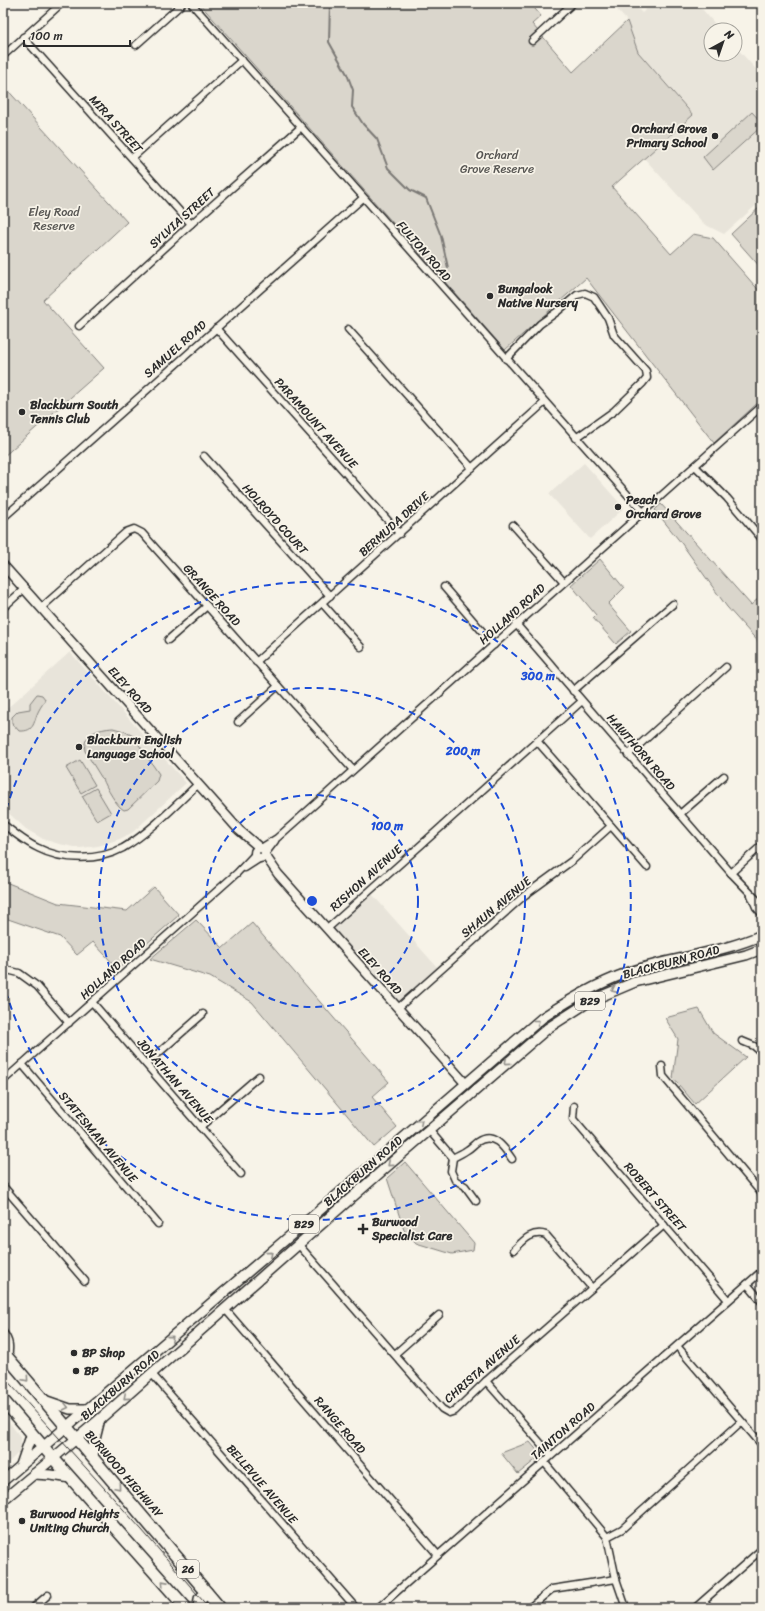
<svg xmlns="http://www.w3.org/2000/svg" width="765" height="1611" font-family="Sriracha,sans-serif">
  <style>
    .built { fill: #e8e4da }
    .green { fill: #dad6cc; stroke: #82807c }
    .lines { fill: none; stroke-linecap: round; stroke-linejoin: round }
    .stream { stroke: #7a7874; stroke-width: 2 }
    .street-casing { stroke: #2b2b2b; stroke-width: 9 }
    .secondary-casing { stroke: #2b2b2b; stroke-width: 11 }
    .primary-casing { stroke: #2b2b2b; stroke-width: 12 }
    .highway-casing { stroke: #2b2b2b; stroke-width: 14 }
    .street { stroke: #f7f3e8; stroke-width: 6 }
    .secondary { stroke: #f7f3e8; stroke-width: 8 }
    .primary { stroke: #f7f3e8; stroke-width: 9 }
    .highway { stroke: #f7f3e8; stroke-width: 11 }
    .tram { stroke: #2b2b2b; stroke-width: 1 }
    .oneway { stroke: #918f8a }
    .ring { fill: none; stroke: #1d4ed8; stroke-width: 2; stroke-dasharray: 7 5 }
    .poi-dot { fill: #2b2b2b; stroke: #f7f3e8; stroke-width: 1.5 }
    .labels { text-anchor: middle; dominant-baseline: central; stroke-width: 3.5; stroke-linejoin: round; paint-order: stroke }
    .shield { fill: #f7f3e8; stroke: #686764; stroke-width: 1 }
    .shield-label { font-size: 11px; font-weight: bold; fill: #2b2b2b }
    .street-label { font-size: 12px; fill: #2b2b2b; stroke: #f7f3e8 }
    .poi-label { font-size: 12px; font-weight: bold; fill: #2b2b2b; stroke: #f7f3e8; text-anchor: start }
    .park-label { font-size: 12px; fill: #575653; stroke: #f7f3e8 }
    .centre { fill: #1d4ed8; stroke: #f7f3e8; stroke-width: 2 }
    .ring-label { font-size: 12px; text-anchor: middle; font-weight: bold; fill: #1d4ed8; stroke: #f7f3e8; stroke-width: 3.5; stroke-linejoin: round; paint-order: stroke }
  </style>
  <rect width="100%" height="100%" fill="#f7f3e8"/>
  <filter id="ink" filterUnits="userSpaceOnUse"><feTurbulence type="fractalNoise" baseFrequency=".025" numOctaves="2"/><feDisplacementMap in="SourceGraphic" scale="8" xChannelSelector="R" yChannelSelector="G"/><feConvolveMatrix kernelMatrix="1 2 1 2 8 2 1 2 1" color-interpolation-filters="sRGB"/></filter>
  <g filter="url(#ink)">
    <g class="built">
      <path d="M611 3H633L642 13 652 3H697L720 30H711V54H735V46L762 76V200L724 234 704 224 644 158 693 114 638 52 627 21Z"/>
      <path d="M584 463 624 508 590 539 549 494Z"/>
      <path d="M70 652 186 783 133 832 120 839 98 846 80 848 59 844 43 839 26 829 3 808V712Z"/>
      <path d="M371 893 437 967 397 1003 331 929Z"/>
      <path d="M3 1414 21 1438 20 1451 3 1468Z"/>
    </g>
    <g class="green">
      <path d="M199 3H530L541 16 532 24 573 72 627 21 638 52 693 115 612 187 671 254 693 234 713 238 762 294V399L714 443 586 278 505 350Z"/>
      <path d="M3 85 127 222 43 300 104 368 3 457Z"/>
      <path d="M752 112 762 123V126L713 170 703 157Z"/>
      <path d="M762 205V269L731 234Z"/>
      <path d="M661 504 751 605 760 597 762 599V646L727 607 682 544 655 510Z"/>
      <path d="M600 559 624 588 608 604 631 631 616 644 593 618 596 615 571 585Z"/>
      <path d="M37 694 42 695 45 699C44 703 41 706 39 710 33 721 36 732 19 731L12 723V717L18 711 30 709V703Z"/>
      <path d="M113 728 124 731 133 736 159 774 157 781 128 809 124 810C117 807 106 787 103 779L101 777 85 751C82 733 99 729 113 728Z"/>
      <path d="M80 760 95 785 81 793 66 768Z"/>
      <path d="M96 788 111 813 97 821 82 796Z"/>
      <path d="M3 881 58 903 127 911 154 887 179 915 118 969 93 942 77 955 60 937 8 919 3 915Z"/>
      <path d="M196 920 223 948 252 923 389 1082 372 1097 397 1127 374 1147 252 1002 210 977 150 959Z"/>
      <path d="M699 1009 713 1033 746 1057 695 1104 673 1078 678 1039 665 1018Z"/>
      <path d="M405 1162 474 1243 473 1250 452 1254 416 1243 404 1230 387 1178Z"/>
      <path d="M530 1442 540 1454 539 1457 518 1474 501 1453Z"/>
    </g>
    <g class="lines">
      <path class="stream" d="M330 3 329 42 347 74 353 90 352 107 363 124 377 139 388 168 410 190 426 198 441 236 448 268"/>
      <g class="street-casing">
        <g id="street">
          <path d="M191 3 643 512"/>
          <path d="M23 37 191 224"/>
          <path d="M532 41 573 3"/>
          <path d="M136 45 183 3"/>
          <path d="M3 56 62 3"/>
          <path d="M132 158 242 60"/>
          <path d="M79 326 191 224 300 128"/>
          <path d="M216 328 400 534"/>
          <path d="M348 329 472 468"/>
          <path d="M506 359 540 324 558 311 577 295 585 293 594 297 608 318 614 335 646 371 647 378 643 383 614 411 576 438"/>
          <path d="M204 456 330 596"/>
          <path d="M695 466 727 498 762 539"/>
          <path d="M3 518 363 198"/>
          <path d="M513 525 564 582"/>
          <path d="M444 587 494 645"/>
          <path d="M322 603 361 647"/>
          <path d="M3 608 24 589"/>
          <path d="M41 608 126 532 134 529 142 533 353 770"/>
          <path d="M516 624 731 873 762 905"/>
          <path d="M168 640 207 606"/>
          <path d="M256 662 545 402"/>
          <path d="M573 691 673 604"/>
          <path d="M238 722 278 686"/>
          <path d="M537 741 647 867"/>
          <path d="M628 755 726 667"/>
          <path d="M680 814 724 776"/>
          <path d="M3 824C14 833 25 842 38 848 63 861 99 861 123 848 149 833 176 805 198 784"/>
          <path d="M261 848 277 838 762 406"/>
          <path d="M265 854 275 841"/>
          <path d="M245 868 259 859"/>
          <path d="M731 873 762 845"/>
          <path d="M751 895 756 907 762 914"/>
          <path d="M327 929 582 701"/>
          <path d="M3 969 19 973 37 986 69 1023"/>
          <path d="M92 1002 241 1174"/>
          <path d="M398 1008 525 895 573 860 611 826"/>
          <path d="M742 1041 754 1046 762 1053"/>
          <path d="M22 1064 158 1224"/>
          <path d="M146 1064 203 1014"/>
          <path d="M662 1066 663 1076 762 1194"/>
          <path d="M3 1081 237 873 255 854"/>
          <path d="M574 1106 573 1119 728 1300"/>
          <path d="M200 1127 259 1076"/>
          <path d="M429 1130 453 1158"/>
          <path d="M3 1186 85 1281"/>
          <path d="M476 1201 465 1186 455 1180 451 1171 453 1158C458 1155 463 1153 467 1150 471 1148 474 1144 477 1142 493 1131 504 1147 512 1159"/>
          <path d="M298 1244 442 1409 449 1413 455 1411 486 1381 664 1225"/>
          <path d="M514 1250C523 1241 532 1230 546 1235L592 1288"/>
          <path d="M747 1284 762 1302"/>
          <path d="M225 1309 438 1555"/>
          <path d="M3 1332C10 1341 10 1347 8 1358"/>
          <path d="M677 1346 762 1445"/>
          <path d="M395 1354 439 1315"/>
          <path d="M152 1374 356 1608"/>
          <path d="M486 1381 551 1455"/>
          <path d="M544 1462 607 1537 616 1579 626 1608"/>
          <path d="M607 1537 622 1529 741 1422"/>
          <path d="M704 1601 710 1608"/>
          <path d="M33 1608 48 1595"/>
          <path d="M378 1608 762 1271"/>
          <path d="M529 1608 552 1589 616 1579"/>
          <path d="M695 1608 762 1549"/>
        </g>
      </g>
      <g class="secondary-casing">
        <g id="secondary">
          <path d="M3 565 239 830 260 848"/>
          <circle cx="260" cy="853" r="5"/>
          <path d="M265 855 278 874 465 1083"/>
        </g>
      </g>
      <g class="primary-casing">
        <g id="primary">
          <path d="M44 1400 70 1409H89"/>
          <path d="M93 1457 95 1439 100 1419"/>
          <path d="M21 1465 32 1433"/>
          <path d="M34 1474 51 1475 71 1478"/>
          <path d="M3 1481 291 1235 542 1018C572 998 604 979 639 969 680 957 723 952 762 935"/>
          <path d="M3 1500 100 1419 383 1170 548 1028 590 1001 635 982 746 955 762 949"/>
        </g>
      </g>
      <g class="highway-casing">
        <g id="highway">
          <path d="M3 1352 220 1608"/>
          <path d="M3 1400 53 1458 186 1608"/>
          <path d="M199 1608 200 1599 207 1593"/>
        </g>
      </g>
      <use href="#street" class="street"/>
      <use href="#secondary" class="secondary"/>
      <use href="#primary" class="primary"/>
      <use href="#highway" class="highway"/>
      <path class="tram" d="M3 1376 142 1530 209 1608"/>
    </g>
    <defs><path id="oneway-chevron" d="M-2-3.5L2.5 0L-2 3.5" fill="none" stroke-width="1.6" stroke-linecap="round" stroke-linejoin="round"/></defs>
    <g class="oneway">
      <use href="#oneway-chevron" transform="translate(614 990) rotate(156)"/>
      <use href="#oneway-chevron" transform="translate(537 1022) rotate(-38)"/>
      <use href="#oneway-chevron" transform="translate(507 1062) rotate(139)"/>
      <use href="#oneway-chevron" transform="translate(420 1122) rotate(-41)"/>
      <use href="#oneway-chevron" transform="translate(390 1164) rotate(139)"/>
      <use href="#oneway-chevron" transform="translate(270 1254) rotate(-41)"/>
      <use href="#oneway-chevron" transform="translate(171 1338) rotate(-41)"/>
      <use href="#oneway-chevron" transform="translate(26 1379) rotate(49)"/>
      <use href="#oneway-chevron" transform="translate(126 1397) rotate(139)"/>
      <use href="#oneway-chevron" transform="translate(66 1407) rotate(14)"/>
      <use href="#oneway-chevron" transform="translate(118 1487) rotate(49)"/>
      <use href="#oneway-chevron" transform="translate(164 1583) rotate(-132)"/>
    </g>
  </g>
  <g class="ring">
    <circle cx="312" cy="901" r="106"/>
    <circle cx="312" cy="901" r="213"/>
    <path d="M3 821A319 319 0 1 1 3 981"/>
  </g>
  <g class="poi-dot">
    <circle cx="715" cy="136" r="4"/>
    <circle cx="490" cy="296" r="4"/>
    <circle cx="22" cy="412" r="4"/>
    <circle cx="618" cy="507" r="4"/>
    <circle cx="79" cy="747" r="4"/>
    <path d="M361 1223h4v4h4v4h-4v4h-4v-4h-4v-4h4z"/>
    <circle cx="74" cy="1353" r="4"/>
    <circle cx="76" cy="1371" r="4"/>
    <circle cx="22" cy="1521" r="4"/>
  </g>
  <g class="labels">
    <g class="shield">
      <rect x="575" y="992" width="30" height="18" rx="3"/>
      <rect x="289" y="1215" width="30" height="18" rx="3"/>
      <rect x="177" y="1560" width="22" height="18" rx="3"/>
    </g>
    <g class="shield-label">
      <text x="590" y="1001">B29</text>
      <text x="304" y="1224">B29</text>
      <text x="188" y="1569">26</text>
    </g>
    <g class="street-label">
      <text transform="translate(116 124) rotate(48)">MIRA STREET</text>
      <text transform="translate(182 218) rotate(-42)">SYLVIA STREET</text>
      <text transform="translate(424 251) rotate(49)">FULTON ROAD</text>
      <text transform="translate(175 349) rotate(-42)">SAMUEL ROAD</text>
      <text transform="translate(316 423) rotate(48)">PARAMOUNT AVENUE</text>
      <text transform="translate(275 519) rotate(48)">HOLROYD COURT</text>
      <text transform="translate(394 524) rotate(-42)">BERMUDA DRIVE</text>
      <text transform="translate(212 595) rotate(48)">GRANGE ROAD</text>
      <text transform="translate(512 614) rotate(-42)">HOLLAND ROAD</text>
      <text transform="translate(130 690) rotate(48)">ELEY ROAD</text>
      <text transform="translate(641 752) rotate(49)">HAWTHORN ROAD</text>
      <text transform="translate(366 878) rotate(-42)">RISHON AVENUE</text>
      <text transform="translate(496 907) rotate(-40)">SHAUN AVENUE</text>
      <text transform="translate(671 962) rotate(-15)">BLACKBURN ROAD</text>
      <text transform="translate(113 969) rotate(-42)">HOLLAND ROAD</text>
      <text transform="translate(380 971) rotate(48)">ELEY ROAD</text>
      <text transform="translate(175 1081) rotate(49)">JONATHAN AVENUE</text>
      <text transform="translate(98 1137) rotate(50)">STATESMAN AVENUE</text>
      <text transform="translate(363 1171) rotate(-41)">BLACKBURN ROAD</text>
      <text transform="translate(655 1197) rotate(49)">ROBERT STREET</text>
      <text transform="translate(482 1369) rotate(-41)">CHRISTA AVENUE</text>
      <text transform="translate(120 1385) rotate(-41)">BLACKBURN ROAD</text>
      <text transform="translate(340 1425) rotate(49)">RANGE ROAD</text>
      <text transform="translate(563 1431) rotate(-41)">TAINTON ROAD</text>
      <text transform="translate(124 1474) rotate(49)">BURWOOD HIGHWAY</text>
      <text transform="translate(262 1484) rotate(49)">BELLEVUE AVENUE</text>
    </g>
    <g class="poi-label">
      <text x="707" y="129" text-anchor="end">Orchard Grove<tspan x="707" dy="14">Primary School</tspan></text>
      <text x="498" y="289">Bungalook<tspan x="498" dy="14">Native Nursery</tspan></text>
      <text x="30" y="405">Blackburn South<tspan x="30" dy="14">Tennis Club</tspan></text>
      <text x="626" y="500">Peach<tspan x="626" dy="14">Orchard Grove</tspan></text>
      <text x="87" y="740">Blackburn English<tspan x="87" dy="14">Language School</tspan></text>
      <text x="372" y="1222">Burwood<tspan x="372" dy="14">Specialist Care</tspan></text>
      <text x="82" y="1353">BP Shop</text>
      <text x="84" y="1371">BP</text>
      <text x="30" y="1514">Burwood Heights<tspan x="30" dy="14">Uniting Church</tspan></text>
    </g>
    <g class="park-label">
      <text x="497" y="155">Orchard<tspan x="497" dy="14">Grove Reserve</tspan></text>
      <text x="54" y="212">Eley Road<tspan x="54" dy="14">Reserve</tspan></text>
    </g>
  </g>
  <circle cx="312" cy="901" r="6" class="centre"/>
  <g class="ring-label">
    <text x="538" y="680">300 m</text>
    <text x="463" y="755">200 m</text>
    <text x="387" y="830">100 m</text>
  </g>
  <rect width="765" height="1611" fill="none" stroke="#f7f3e8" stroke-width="16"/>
  <rect x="8" y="8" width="749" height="1595" fill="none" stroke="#2b2b2b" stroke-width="1.5" filter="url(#ink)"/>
  <g transform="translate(723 42) rotate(40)"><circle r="19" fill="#f7f3e8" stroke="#a5a39c"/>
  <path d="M0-3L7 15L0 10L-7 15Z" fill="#2b2b2b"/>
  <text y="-6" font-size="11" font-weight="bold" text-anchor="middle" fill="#2b2b2b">N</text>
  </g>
  <path d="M24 40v6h106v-6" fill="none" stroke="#2b2b2b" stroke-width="2"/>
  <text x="30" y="40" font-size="12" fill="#2b2b2b" stroke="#f7f3e8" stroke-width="3" paint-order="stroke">100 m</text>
</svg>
